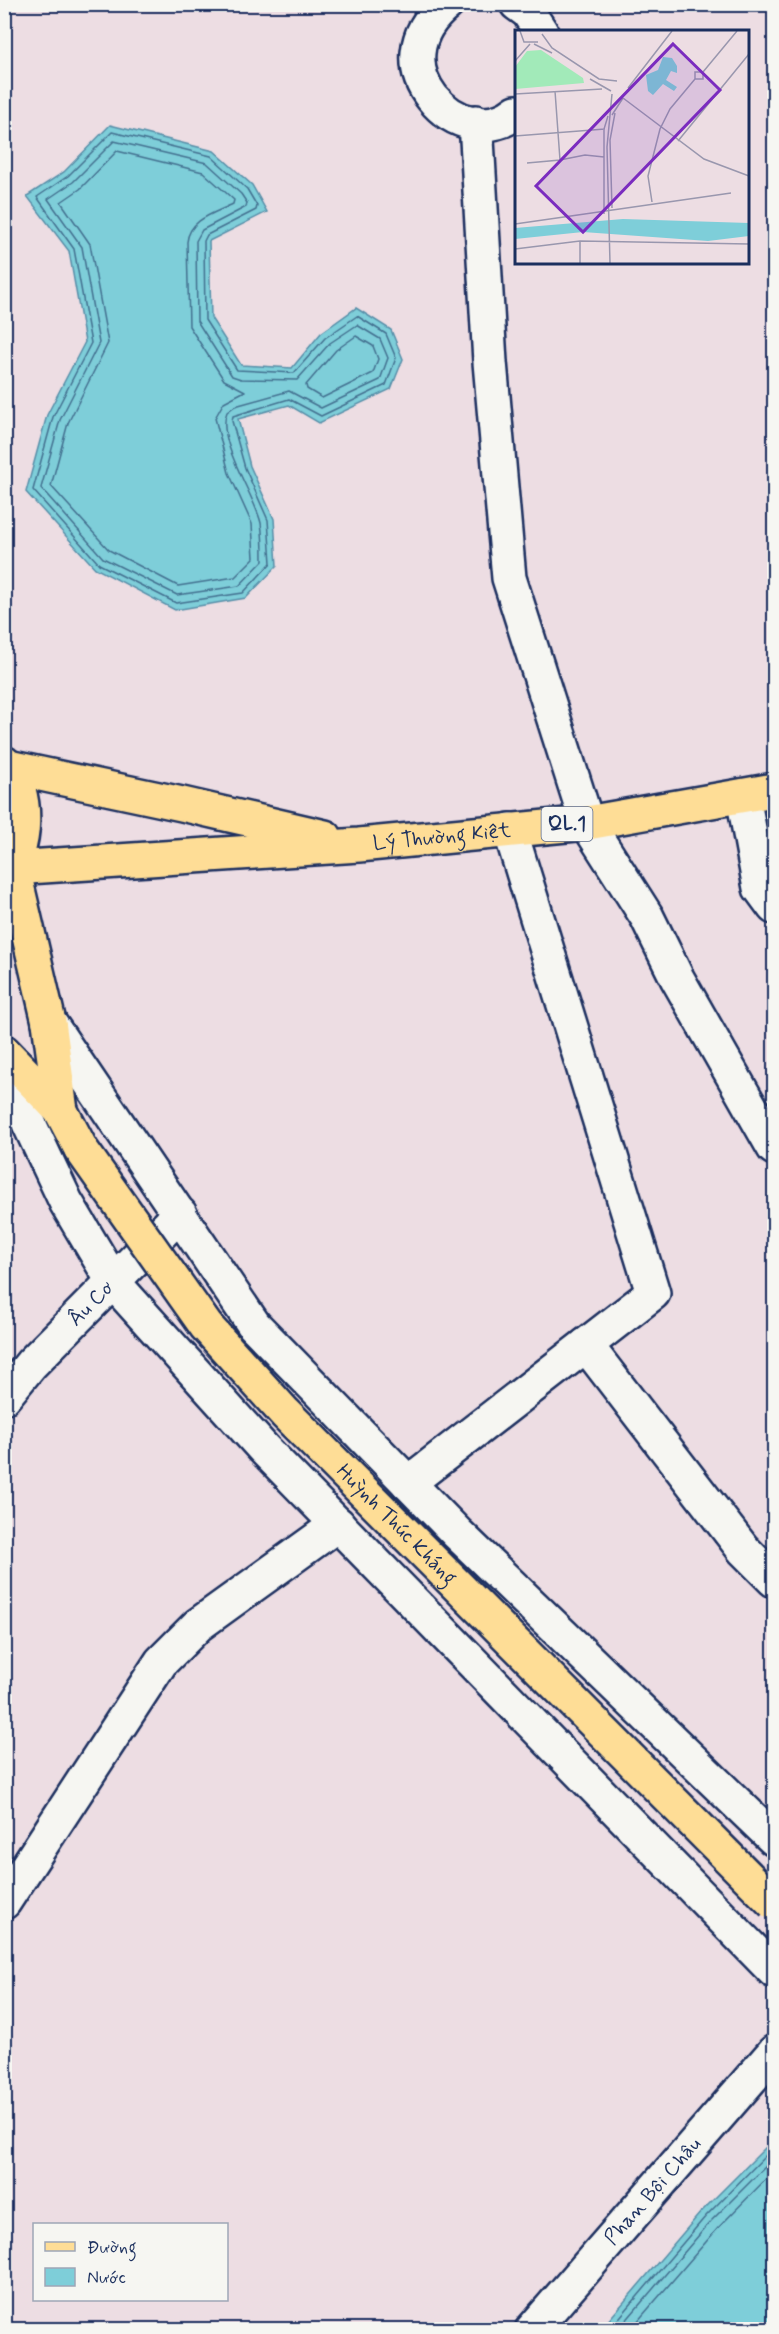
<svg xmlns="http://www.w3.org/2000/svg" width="779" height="2334" font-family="Mynerve,sans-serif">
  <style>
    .water { fill: #7eced9; stroke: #568ea8; stroke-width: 1.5 }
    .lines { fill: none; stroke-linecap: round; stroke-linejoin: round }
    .shore { stroke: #436f8f; stroke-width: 1.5 }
    .minor-casing { stroke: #1b2f5e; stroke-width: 38 }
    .major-casing { stroke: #1b2f5e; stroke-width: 38 }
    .highway-casing { stroke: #1b2f5e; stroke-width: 38 }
    .minor { stroke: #f6f6f2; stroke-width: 33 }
    .major { stroke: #fedd96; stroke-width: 33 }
    .highway { stroke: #fedd96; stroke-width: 33 }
    .major-bridge-casing { stroke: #1b2f5e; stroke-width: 38; stroke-linecap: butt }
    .major-bridge { stroke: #fedd96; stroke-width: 33 }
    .labels { text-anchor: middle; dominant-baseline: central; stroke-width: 4.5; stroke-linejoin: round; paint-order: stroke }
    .shield { fill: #f6f6f2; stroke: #5d6b8a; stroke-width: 1.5 }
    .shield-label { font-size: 20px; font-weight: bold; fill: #1b2f5e }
    .street-label { font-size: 21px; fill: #1b2f5e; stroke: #f6f6f2 }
    .inset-road { fill: none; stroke: #9997ae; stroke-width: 1.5 }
    .view { fill: #7b2cbf; fill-opacity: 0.15; stroke: #7b2cbf; stroke-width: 3 }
    .inset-edge { fill: none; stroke: #1b2f5e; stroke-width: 3 }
  </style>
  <rect width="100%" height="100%" fill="#eddde3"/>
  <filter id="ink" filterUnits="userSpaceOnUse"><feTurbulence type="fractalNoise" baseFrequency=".0167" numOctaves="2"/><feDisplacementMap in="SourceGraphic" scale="12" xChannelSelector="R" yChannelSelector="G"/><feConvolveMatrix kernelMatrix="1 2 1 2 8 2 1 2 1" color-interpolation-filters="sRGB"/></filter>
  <g filter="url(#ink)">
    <g class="water">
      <path d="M110 125 214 151 252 185 267 212 209 241 211 318 241 365 292 368 321 333 356 308 391 330 403 359 391 389 319 423 289 405 238 419 250 466 274 519 277 566 246 598 175 610 95 568 26 492 47 415 85 342 69 251 27 196 64 172Z"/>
      <path d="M774 2139V2329H601L701 2212Z"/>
    </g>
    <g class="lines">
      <g class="shore">
        <path d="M112 132 211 156 247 189 257 206 256 210 207 235 204 241 205 320 237 370 294 373 325 338 357 316 386 334 396 358 386 385 321 416 289 399 233 416 232 421 245 468 268 520 271 563 243 593 176 603 99 564 33 490 53 417 91 343 74 249 37 197 68 176Z"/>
        <path d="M114 141 207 163 241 194 247 203 246 207 202 230 196 241 197 321 232 376 241 379 297 380 330 343 357 325 380 339 388 358 380 380 321 408 289 391 235 406 227 412C215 439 255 496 261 523 263 535 263 549 263 561L239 586 177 595 103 558 41 488 60 420 99 343 82 247 48 199 73 182Z"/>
        <path d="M117 151 203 172 234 200 233 204C215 213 189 219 187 242L189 326 224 380 245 391 224 402 215 418 229 473 252 524 254 558 235 577 178 586 109 550 51 486 68 423 108 343 90 244 61 202 80 189Z"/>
        <path d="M356 336 373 346 378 359 373 373 322 398 307 389 306 385 336 350Z"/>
        <path d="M609 2330 706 2216 774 2147"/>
        <path d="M618 2330 711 2221 774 2158"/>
        <path d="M630 2330 718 2228 774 2171"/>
      </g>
      <g class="minor-casing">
        <g id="minor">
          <path d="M447 4C371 65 461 157 516 112"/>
          <path d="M517 4 528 12 541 32"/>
          <path d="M476 122 490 362 509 578 587 823 647 917 677 978 774 1148"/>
          <path d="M743 796 760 888 774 907"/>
          <path d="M49 1022 254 1325 458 1534 774 1839"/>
          <path d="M4 1061 25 1115 66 1202 114 1283 263 1448 774 1971"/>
          <path d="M586 1345 743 1549 774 1580"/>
          <path id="s1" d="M4 1397 31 1364 180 1214"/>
          <path d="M408 1483 653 1293 510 830"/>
          <path d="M4 1902 161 1662 198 1625 338 1524"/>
          <path id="s2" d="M532 2330 774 2052"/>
        </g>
      </g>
      <g class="major-casing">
        <g id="major">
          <path d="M13 868 49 1022 61 1111"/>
          <path d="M4 1052 61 1111 81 1149"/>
        </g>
      </g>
      <g class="highway-casing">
        <g id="highway">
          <path d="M4 763C31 792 27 850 4 879"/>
          <path d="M8 767 182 804 325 837"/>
          <path id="s3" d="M13 868 359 845 587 823 774 790"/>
        </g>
      </g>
      <use href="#minor" class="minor"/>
      <use href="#major" class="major"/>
      <use href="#highway" class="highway"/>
      <g class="major-bridge-casing">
        <g id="major-bridge">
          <path id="s4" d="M81 1149 206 1326 285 1413 774 1903"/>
        </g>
      </g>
      <use href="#major-bridge" class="major-bridge"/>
    </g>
  </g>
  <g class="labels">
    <rect class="shield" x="541.5" y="807" width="51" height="34" rx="4.5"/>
    <g class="shield-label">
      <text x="567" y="824">QL.1</text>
    </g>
    <g class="street-label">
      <text stroke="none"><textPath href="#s3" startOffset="430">Lý Thường Kiệt</textPath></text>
      <text stroke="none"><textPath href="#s1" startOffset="128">Âu Cơ</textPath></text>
      <text stroke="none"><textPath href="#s4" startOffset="492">Huỳnh Thúc Kháng</textPath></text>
      <text stroke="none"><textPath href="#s2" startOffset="184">Phan Bội Châu</textPath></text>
    </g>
  </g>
  <g transform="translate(515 30)">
    <rect width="234" height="234" fill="#eddde3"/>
    <path d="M26 20 68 48 69 53 0 59V37L12 21Z" fill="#a2eab9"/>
    <path d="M148 27 157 28 162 36V43L156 41 151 50 162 57 159 61 148 54 138 65 133 61 131 45 143 40ZM108 189 234 193V206L193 211 68 202 0 209V198Z" fill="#7eced9"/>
    <path class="inset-road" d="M5 1 9 12H23M27 4 37 18 84 49 102 51M19 14 37 23M0 31 15 14M188 42 222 1M75 49 96 61M113 58 157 1M0 64 87 59M108 68 189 129 234 146M97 85 108 68M0 106 90 99M163 111 234 24M45 130 70 125 89 127M12 133 45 130 40 61M137 172 133 146 145 99 155 79 180 49V42H188V49H180M97 178 95 110 100 83M89 184V99L93 86M0 194 216 163M65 211V233M0 219 65 211 234 214M95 233 92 117 97 64"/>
    <path class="view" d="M158 14 205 60 68 202 21 156Z"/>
    <rect width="234" height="234" class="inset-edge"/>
  </g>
  <rect width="779" height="2334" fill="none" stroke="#f6f6f2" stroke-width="24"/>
  <rect x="12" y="12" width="755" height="2310" fill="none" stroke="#1b2f5e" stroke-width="2" filter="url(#ink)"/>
  <rect x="33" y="2223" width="195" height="78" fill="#f6f6f2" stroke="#9ea6b7" stroke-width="1.5"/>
  <rect x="45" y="2242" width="30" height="9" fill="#fedd96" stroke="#9ea6b7" stroke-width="1.5"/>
  <text x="87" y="2253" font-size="18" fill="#1b2f5e">Đường</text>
  <rect x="45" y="2268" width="30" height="18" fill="#7eced9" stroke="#9ea6b7" stroke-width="1.5"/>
  <text x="87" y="2283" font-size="18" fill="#1b2f5e">Nước</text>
</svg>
